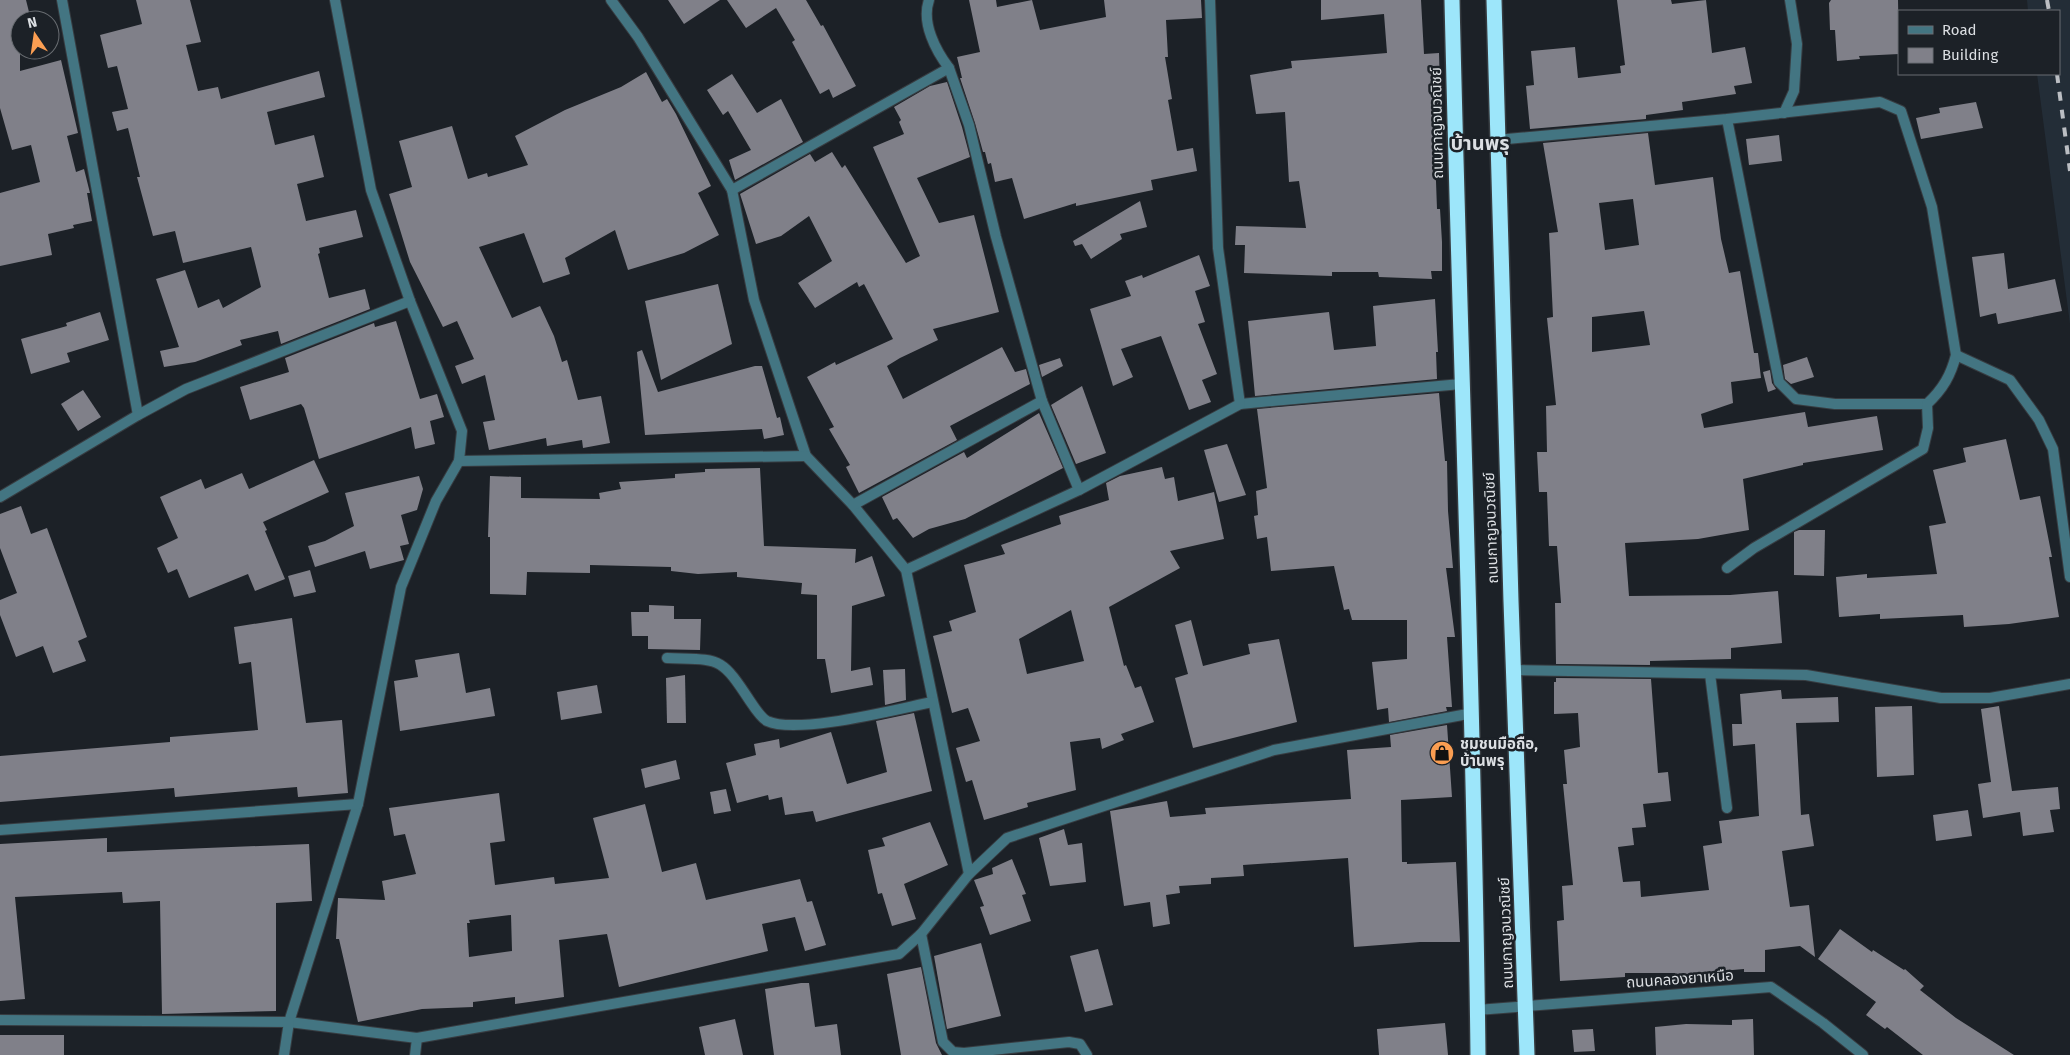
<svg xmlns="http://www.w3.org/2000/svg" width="2070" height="1055" font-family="'Fira Sans','Noto Sans Thai',sans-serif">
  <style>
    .built { fill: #232d37 }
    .building { fill: #808089; fill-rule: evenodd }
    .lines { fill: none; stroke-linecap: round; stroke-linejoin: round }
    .street-casing { stroke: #373c41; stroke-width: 12 }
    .highway-casing { stroke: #373c41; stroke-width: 18 }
    .street { stroke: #437582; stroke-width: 10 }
    .highway { stroke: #9de6fa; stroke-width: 15 }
    .rail { stroke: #bbbec3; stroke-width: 4; stroke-dasharray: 9 9; stroke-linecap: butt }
    .labels { text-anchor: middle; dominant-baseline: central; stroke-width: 5; stroke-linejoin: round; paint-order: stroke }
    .street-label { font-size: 15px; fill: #dcdfe3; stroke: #1c2127 }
    .poi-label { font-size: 15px; font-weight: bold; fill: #dcdfe3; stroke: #1c2127; text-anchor: start }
    .district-label { font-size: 20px; font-weight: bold; fill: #dcdfe3; stroke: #1c2127 }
  </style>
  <rect width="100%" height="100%" fill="#1c2127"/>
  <path class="built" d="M2027 0H2070V324L2037 74H2059V11H2028Z"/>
  <g class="building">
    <path d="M0 0H26L31 20H20V71L61 60 78 133 67 136 76 172 84 169 90 193H87L92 221 73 225 74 228 48 234 52 255 0 266V193L40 182 31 145 12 150 0 108Z"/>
    <path d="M136 0H190L201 42 186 45 198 91 218 87 221 99 319 71 325 97 267 112 275 145 314 135 324 177 297 184 306 221 356 210 363 237 319 248 320 253 318 254 329 298 365 289 370 309 281 344 278 331 240 340 242 345 195 362 164 367 160 351 179 347 156 279 185 270 198 308 219 299 223 308 261 287 251 247 183 263 175 231 153 236 137 177H140L128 128 117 131 112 112 128 109 117 66 108 68 100 35 142 24Z"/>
    <path d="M668 0H720L684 24Z"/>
    <path d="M727 0H806L821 26 823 25 856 86 833 98 829 89 820 94 792 42 795 40 776 8 746 28Z"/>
    <path d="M969 0H996L997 7 1032 0 1040 30 1106 17 1104 0H1201L1202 18 1166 20 1168 57H1165L1172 99 1168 100 1177 151 1193 148 1197 171 1151 180 1153 190 1076 206V203L1024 219 1012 178 995 182 991 163 988 164 985 152H983L975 123 960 78H962L957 57 980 52Z"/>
    <path d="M1321 0H1421L1424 54 1439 53 1440 90H1439L1441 137H1439V154H1435L1437 209H1440L1442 242V271H1431L1432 279 1379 277 1378 272H1332V276L1244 273 1245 245H1235L1236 226 1306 228 1299 181 1289 182 1285 112 1256 114 1250 75 1292 68 1291 61 1387 53 1384 14 1321 20Z"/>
    <path d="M1617 0H1671L1672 4 1706 0 1712 53 1745 47 1752 83 1734 86 1736 94 1682 102 1683 110 1646 115V119L1530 129 1526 86 1534 85 1531 51 1575 47 1578 78 1621 73 1620 66 1625 65Z"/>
    <path d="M1831 0H1898L1899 54 1859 56 1860 59 1837 61 1835 30H1830L1829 3Z"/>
    <path d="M646 72 662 102 667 99 676 114 711 186 698 193 719 235 684 253 628 270 615 230 565 258 570 274 543 283 524 233 479 247 512 318 540 306 554 336 562 362 567 360 578 400 601 396 610 443 583 448 582 440 547 446 546 438 489 450 483 422 495 420 485 375 462 384 455 366 474 359 457 321 443 327 410 262 389 194 412 187 399 141 452 126 468 179 487 173 488 177 528 165 515 136 565 110 621 87Z"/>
    <path d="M732 74 757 113 781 99 803 142 735 180 729 160 751 150 728 111 723 115 707 90Z"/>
    <path d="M947 82 962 127 970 157 917 178 939 223 974 215 999 312 933 329 938 340 900 358 887 366 903 399 1002 347 1015 372 1026 369 1030 384 950 426 957 440 859 493 846 467 850 465 829 429 834 427 807 377 835 362 836 365 893 339 864 284 859 287 857 282 815 308 798 283 832 261 809 216 781 236 756 244 740 194 810 154 815 162 832 152 842 168 845 165 906 263 920 256 873 147 904 134 899 122 901 120 894 107 930 86Z"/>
    <path d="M1976 102 1983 128 1921 139 1916 118 1940 113 1939 108Z"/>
    <path d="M1648 133 1655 185 1713 177 1721 239 1729 273 1740 271 1754 353H1758L1761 378 1731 382 1733 403 1701 414 1704 428 1805 412 1808 427 1877 416 1883 450 1803 463V465L1743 479 1749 530 1698 539 1625 543 1629 596 1730 595 1778 591 1782 643 1731 648V659L1650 661V665L1556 664 1555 603H1561L1557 546H1549L1547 492H1539L1537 452H1547L1546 406 1556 405 1547 318 1553 317 1549 233 1558 232 1543 143ZM1633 199 1639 245 1605 250 1599 203ZM1644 311 1650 345 1592 352V317Z"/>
    <path d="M1779 135 1782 161 1749 165 1746 139Z"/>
    <path d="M1140 201 1147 227 1120 234 1122 239 1091 259 1082 244 1075 246 1073 241Z"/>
    <path d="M2004 253 2008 289 2055 279 2062 311 1998 324 1996 313 1980 317 1972 257Z"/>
    <path d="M1199 255 1210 286 1195 291 1205 322 1198 324 1217 374 1202 380 1211 402 1189 410 1161 336 1121 349 1133 377 1113 386 1090 309 1131 296 1125 281 1142 275 1143 278Z"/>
    <path d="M718 284 732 344 661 380 645 301Z"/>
    <path d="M1435 299 1438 352H1436L1437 379 1255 396 1248 321 1329 312 1334 350 1376 346 1373 306Z"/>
    <path d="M100 312 109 340 67 353 70 362 31 374 21 339 67 326 66 323Z"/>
    <path d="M396 321 420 399 437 394 444 417 430 421 435 444 415 449 411 427 319 459 304 408 301 404 250 420 240 387 289 372 285 358 374 323 375 327Z"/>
    <path d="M642 350 658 392 755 366H762L777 418 780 417 784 435 764 439 762 429 645 435 637 352Z"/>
    <path d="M1807 357 1814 377 1791 384 1785 379 1783 365Z"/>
    <path d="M1060 358 1063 366 1042 377 1039 365Z"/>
    <path d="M1770 370 1772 383 1776 389 1768 392 1763 372Z"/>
    <path d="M1082 386 1106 453 1076 464 1051 405Z"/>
    <path d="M83 390 101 417 78 431 61 404Z"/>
    <path d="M1439 393 1445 461H1447L1448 511 1453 568H1446L1455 637H1447L1452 707H1446L1447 711 1389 722 1388 708 1377 710 1372 662 1407 659V620H1352L1349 609 1344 610 1334 566 1271 571 1267 537 1257 539 1254 516 1258 515 1256 491 1267 488 1257 409Z"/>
    <path d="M1039 413 1063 468 965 519 929 529 913 538 897 518 893 520 882 497 964 452 967 458Z"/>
    <path d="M2006 439 2020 500 2040 496 2052 557H2049L2059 617 2009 624 1964 627 1963 615 1880 619V614L1839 617 1836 577 1867 574V578L1937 574 1929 526 1946 523 1933 470 1966 462 1963 448Z"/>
    <path d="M1227 444 1246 495 1219 502 1204 450Z"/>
    <path d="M314 460 329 492 263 522 267 530 265 531 285 579 255 591 248 574 189 598 177 569 168 573 157 548 178 538 160 497 201 479 205 489 242 473 249 489Z"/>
    <path d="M1162 467 1165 479 1174 477 1178 501 1214 492 1224 539 1170 551 1180 568 1109 607 1124 666 1126 665 1135 688 1141 686 1154 722 1121 734 1124 740 1102 749 1100 738 1070 742 1076 790 1027 803 1028 807 984 820 972 780 966 782 956 748 980 741 968 708 952 713 933 636 952 631 949 621 976 612 964 565 1005 554 1001 545 1061 524 1059 516 1109 500 1106 483 1120 476ZM1071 610 1084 661 1027 674 1019 639Z"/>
    <path d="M760 468 764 546 856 549 855 563 872 556 885 596 852 606 851 671 870 667 873 685 831 693 825 659H817V595L801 594 802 583 737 577V572L698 574 671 571V567L590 565V573L527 572 526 595 490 594V537H488L490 476 521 477V498L600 499 599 493 621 489 619 482 675 478V474L705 472V469Z"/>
    <path d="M419 476 423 489 417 510 401 515 409 544 400 546 404 560 370 569 365 551 315 567 308 546 325 541 354 526 345 493Z"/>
    <path d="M21 506 31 534 47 528 87 637 78 641 86 661 53 673 43 646 16 657 0 615V600L17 593 0 548V514Z"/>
    <path d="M1799 530H1825L1824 576 1794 575V532Z"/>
    <path d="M310 570 316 592 294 597 288 576Z"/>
    <path d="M649 605 674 606V619H701L700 650 648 649V636H632L631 612H649Z"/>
    <path d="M292 618 306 723 342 720 348 793 298 797 297 787 175 797 174 788 0 802V756L170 742V737L258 730 251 662 239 664 234 627Z"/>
    <path d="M1191 620 1203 666 1250 654 1248 644 1279 639 1297 722 1193 748 1175 678 1188 674 1175 625Z"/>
    <path d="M459 653 466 693 490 688 495 716 400 731 394 681 418 677 415 660Z"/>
    <path d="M905 669 906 700 885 705 883 670Z"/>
    <path d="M685 675 686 723H667L666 678Z"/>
    <path d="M1556 678 1651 679 1658 773 1668 772 1671 801 1643 804 1646 827 1632 828 1634 845 1618 847 1623 882 1640 881 1641 897 1709 890 1703 846 1722 843 1719 821 1759 816 1755 744 1733 746 1732 724H1742L1740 694 1781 690 1782 699 1838 697 1839 722 1796 723 1801 815 1809 814 1814 846 1782 851 1790 907 1809 905 1815 957 1800 946 1765 950V972H1744V969L1675 975V973H1625V977L1560 981 1557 921 1564 920 1562 886 1573 885 1563 784H1567L1564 750 1580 747 1578 713 1554 714V682H1556Z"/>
    <path d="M597 685 602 713 561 720 557 692Z"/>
    <path d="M1912 706 1914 775 1877 777 1875 707Z"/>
    <path d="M1999 706 2012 791 2058 787 2060 809 2050 810 2054 832 2023 836 2020 812 1983 818 1978 784 1991 782 1981 709Z"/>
    <path d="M914 713 932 791 816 822 813 811 785 815 782 797 769 800 768 795 737 803 726 763 756 755 754 744 779 739 780 748 831 732 847 784 887 772 876 721Z"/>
    <path d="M1447 725 1452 797 1401 800 1402 862H1407V864L1456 862 1460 942H1420L1354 947 1348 858 1243 865 1244 876 1211 878V884L1179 886 1180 893 1166 895 1170 924 1153 927 1150 902 1124 906 1110 811 1167 801 1170 817 1206 814 1205 808 1351 799 1347 750 1391 747 1390 735Z"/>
    <path d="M676 760 680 779 645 788 641 769Z"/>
    <path d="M726 789 731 811 714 814 710 792Z"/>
    <path d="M499 793 505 841 490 843 495 885 554 877 555 884 609 878 593 818 645 804 662 872 696 863 706 900 800 879 807 902 812 901 826 945 805 951 795 917 762 924 768 951 619 987 607 934 559 940 564 997 515 1004V997L473 1002V1007L422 1009 358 1022 339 939H336L338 898 385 900 382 881 416 874 405 834 394 836 389 808ZM511 915 512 951 469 957 467 923H470L469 920Z"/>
    <path d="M1968 810 1972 836 1936 841 1933 815Z"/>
    <path d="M930 822 948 865 904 884 916 919 892 926 882 893 878 894 868 850 885 846 882 838Z"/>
    <path d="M1064 829 1068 845 1082 843 1086 882 1050 886 1039 838Z"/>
    <path d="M107 838V852L309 844 312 901 276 903V1011L162 1014 160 901 123 903 122 892 15 897 25 999 0 1001V844Z"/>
    <path d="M1012 859 1026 894 1022 895 1031 921 990 935 980 907 984 906 974 880 993 874 992 868Z"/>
    <path d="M1840 929 1872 952 1873 950 1904 970 1905 969 1924 986 1920 990 1956 1018 2014 1055H1923L1887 1027 1885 1029 1866 1015 1876 1002 1818 959Z"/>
    <path d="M981 943 1001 1016 947 1029 934 956Z"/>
    <path d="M1098 949 1113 1005 1085 1012 1070 956Z"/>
    <path d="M921 967 936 1043 942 1055H901L887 974Z"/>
    <path d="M801 983H809L815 1027 837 1024 841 1055H774L765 989Z"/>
    <path d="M735 1019 743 1055H705L699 1027Z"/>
    <path d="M1753 1019 1754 1055H1656L1655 1027 1686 1024 1732 1025V1020Z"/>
    <path d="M1445 1023 1448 1055H1379L1377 1029Z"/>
    <path d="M1593 1029 1595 1051 1574 1052 1572 1030Z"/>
    <rect x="0" y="1035" width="64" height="20"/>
  </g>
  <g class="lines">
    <g class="street-casing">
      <g id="street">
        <path d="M62 0 138 415"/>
        <path d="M335 0 371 190 410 301 462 431 459 461 436 501 401 587 358 804 289 1022 417 1038 415 1055"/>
        <path d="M611 0 638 37 732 190 754 300 806 456 853 505 906 570 969 874"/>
        <path d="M929 0C921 23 936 51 949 68"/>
        <path d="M1784 113 1794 91 1797 44 1790 0"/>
        <path d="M1496 140 1727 119 1880 102 1901 111 1932 207 1956 355C1951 375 1943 389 1927 404H1835L1796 399 1779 382 1727 119"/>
        <path d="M732 190 949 68 969 125 996 237 1042 401 1079 490"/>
        <path d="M1956 355 2010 380 2039 420 2053 449 2070 577"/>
        <path d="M1240 404 1461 384"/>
        <path d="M459 461 806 456"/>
        <path d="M0 497 138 415 186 389 410 301"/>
        <path d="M853 505 1042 401"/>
        <path d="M1727 568 1754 548 1923 449 1928 428 1927 404"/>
        <path d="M906 570 1079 490 1240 404 1218 248 1210 0"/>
        <path d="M667 658C720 660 720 655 750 701 754 707 761 718 767 721 797 735 897 709 932 702"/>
        <path d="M1513 670 1806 675 1941 698H1990L2070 684"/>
        <path d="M1710 674 1727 808"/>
        <path d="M0 830 358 804"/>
        <path d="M921 934 943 1042 953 1052 964 1053 1069 1042 1080 1044 1087 1055"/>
        <path d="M1477 1010 1771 987 1823 1023 1863 1055"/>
        <path d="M0 1020 289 1022 284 1055"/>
        <path d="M417 1038 899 954 921 934 969 874 1007 838 1274 750 1473 713"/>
      </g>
    </g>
    <g class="highway-casing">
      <g id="highway">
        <path d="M1452 0C1460 352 1474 703 1478 1055"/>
        <path d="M1494 0 1511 601 1527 1055"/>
      </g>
    </g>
    <use href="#street" class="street"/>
    <use href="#highway" class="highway"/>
    <g class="rail">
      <path d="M2047 0 2049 11"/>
      <path d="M2057 74 2070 171"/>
    </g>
  </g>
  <defs>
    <g id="shop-disc" transform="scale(1.25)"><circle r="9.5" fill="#fb9e52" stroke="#1c2127"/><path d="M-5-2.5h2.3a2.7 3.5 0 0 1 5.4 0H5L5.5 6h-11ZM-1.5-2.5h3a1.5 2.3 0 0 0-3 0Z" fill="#111"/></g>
  </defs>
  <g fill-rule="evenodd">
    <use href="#shop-disc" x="1442" y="753"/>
  </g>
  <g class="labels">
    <g class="street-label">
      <text transform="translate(1437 123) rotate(-91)">ถนนกาญจนวณิชย์</text>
      <text transform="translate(1491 528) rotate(-92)">ถนนกาญจนวณิชย์</text>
      <text transform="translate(1506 933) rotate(-92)">ถนนกาญจนวณิชย์</text>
      <text transform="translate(1680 979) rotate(-4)">ถนนคลองยาเหนือ</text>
    </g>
    <g class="poi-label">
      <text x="1460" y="744">ชุมชนมือถือ,<tspan x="1460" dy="17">บ้านพรุ</tspan></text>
    </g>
    <g class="district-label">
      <text x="1480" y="143">บ้านพรุ</text>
    </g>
  </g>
  <rect x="1898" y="10" width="162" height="65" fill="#1c2127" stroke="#696d72"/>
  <rect x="1908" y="26" width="25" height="8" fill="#437582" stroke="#696d72"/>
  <text x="1942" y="35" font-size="15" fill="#dcdfe3">Road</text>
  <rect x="1908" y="48" width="25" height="15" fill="#808089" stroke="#696d72"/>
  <text x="1942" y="60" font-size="15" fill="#dcdfe3">Building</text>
  <g transform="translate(35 35) rotate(347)"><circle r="24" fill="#1c2127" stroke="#696d72"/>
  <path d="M0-4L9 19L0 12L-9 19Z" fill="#fb9e52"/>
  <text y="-8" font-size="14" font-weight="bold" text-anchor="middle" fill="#dcdfe3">N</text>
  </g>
</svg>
